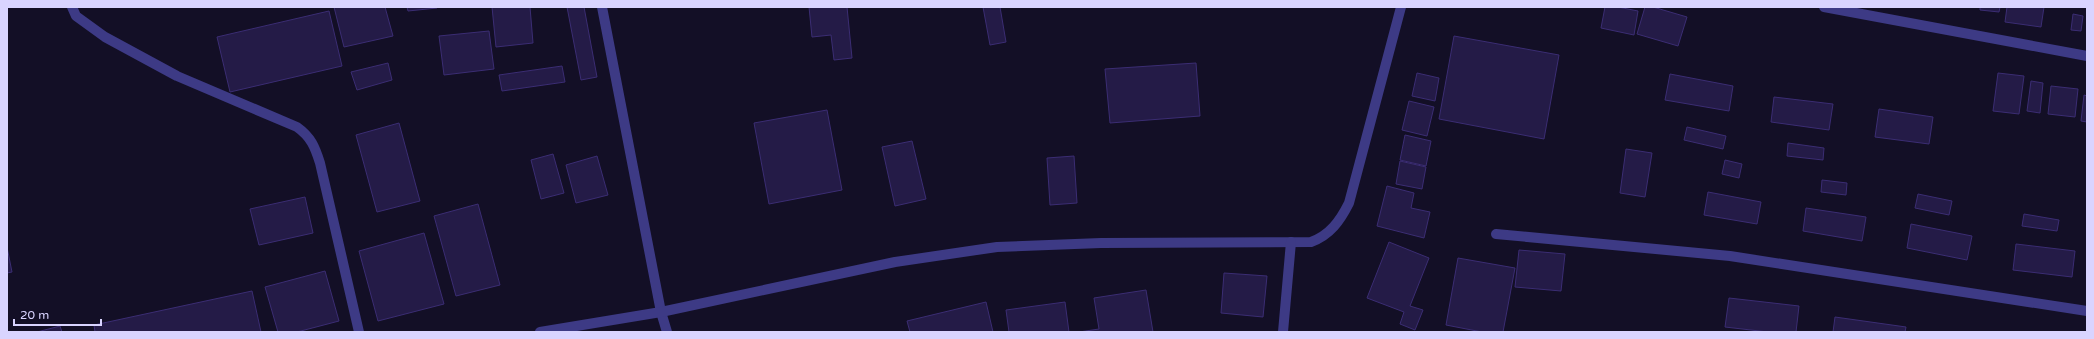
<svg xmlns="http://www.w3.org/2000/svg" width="2094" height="339" font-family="'Varela Round',sans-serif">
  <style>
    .building { fill: #241b47; stroke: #3b2d73 }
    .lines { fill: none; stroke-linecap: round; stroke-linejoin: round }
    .minor { stroke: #3d3a85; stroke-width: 10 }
  </style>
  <rect width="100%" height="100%" fill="#130f26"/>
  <g class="building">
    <path d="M334 7H385L393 36 344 47Z"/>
    <path d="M407 7H437V8L408 11Z"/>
    <path d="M492 7H530L533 43 496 47Z"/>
    <path d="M567 7H584L597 77 581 80Z"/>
    <path d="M809 7H847L852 58 834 60 831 35 812 37Z"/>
    <path d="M983 7H1000L1006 42 990 45Z"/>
    <path d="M1605 7H1618L1638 11 1634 35 1601 28Z"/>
    <path d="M1645 7H1653L1687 17 1678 46 1637 34Z"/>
    <path d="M1980 7H2000L1999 12 1980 10Z"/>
    <path d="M2007 7H2044L2041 27 2005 22Z"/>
    <path d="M329 11 342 66 230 92 217 37Z"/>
    <path d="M2073 14 2083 16 2081 31 2071 30Z"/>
    <path d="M489 31 494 69 444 75 439 36Z"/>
    <path d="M1454 36 1559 55 1544 139 1439 119Z"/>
    <path d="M388 63 392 80 357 90 351 72Z"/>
    <path d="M1196 63 1200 116 1110 123 1105 69Z"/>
    <path d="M562 66 565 82 502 91 499 75Z"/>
    <path d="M1417 73 1439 78 1435 101 1412 96Z"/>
    <path d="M1998 73 2024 76 2019 114 1993 111Z"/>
    <path d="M1670 74 1733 86 1729 111 1665 100Z"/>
    <path d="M2031 81 2043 83 2040 113 2027 111Z"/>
    <path d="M2051 86 2078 89 2075 117 2048 114Z"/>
    <path d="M2084 95 2087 96V122L2081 121Z"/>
    <path d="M1774 97 1833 104 1829 130 1771 122Z"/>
    <path d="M1409 101 1434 107 1427 136 1402 130Z"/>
    <path d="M1879 109 1933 117 1929 144 1875 137Z"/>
    <path d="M827 110 842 190 769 204 754 123Z"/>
    <path d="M399 123 420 201 377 212 356 135Z"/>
    <path d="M1687 127 1726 136 1723 149 1684 140Z"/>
    <path d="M1405 135 1431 141 1426 166 1400 160Z"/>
    <path d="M912 141 926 199 895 206 882 147Z"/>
    <path d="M1788 143 1824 148 1823 160 1787 156Z"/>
    <path d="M1626 149 1652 153 1645 197 1620 193Z"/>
    <path d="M553 154 564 193 541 199 531 160Z"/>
    <path d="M597 156 608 195 576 203 566 165Z"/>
    <path d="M1074 156 1077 203 1050 205 1047 158Z"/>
    <path d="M1725 160 1742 164 1739 178 1722 174Z"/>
    <path d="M1400 161 1426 167 1422 189 1396 184Z"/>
    <path d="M1822 180 1847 183 1846 195 1821 192Z"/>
    <path d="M1387 186 1414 193 1411 208 1430 212 1424 238 1377 226Z"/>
    <path d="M1708 192 1761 202 1757 224 1704 215Z"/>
    <path d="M1918 194 1952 201 1949 215 1915 208Z"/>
    <path d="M305 197 313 233 259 245 250 209Z"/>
    <path d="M478 204 500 285 456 296 434 216Z"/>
    <path d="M1806 208 1866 217 1862 241 1803 231Z"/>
    <path d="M2024 214 2059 220 2057 231 2022 226Z"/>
    <path d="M1911 224 1972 236 1967 260 1907 248Z"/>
    <path d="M424 233 444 304 378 321 359 251Z"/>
    <path d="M1389 242 1429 258 1410 306 1423 310 1415 330 1400 324 1404 312 1367 298Z"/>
    <path d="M2016 244 2075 251 2072 277 2013 270Z"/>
    <path d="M7 247 12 272 7 273Z"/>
    <path d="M1519 250 1565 254 1561 291 1515 287Z"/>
    <path d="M1458 258 1515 268 1503 332H1482L1446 325Z"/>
    <path d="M325 271 339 321 297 332H278L265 287Z"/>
    <path d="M1224 273 1267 276 1263 317 1221 313Z"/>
    <path d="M1146 290 1153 332H1079L1099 329 1094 298Z"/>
    <path d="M252 291 261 332H95L94 325Z"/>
    <path d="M1729 298 1799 306 1796 332H1768L1725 327Z"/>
    <path d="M986 302 993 332H910L907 321Z"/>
    <path d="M1065 302 1069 332H1009L1006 310Z"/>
    <path d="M1835 317 1906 327 1905 332H1833Z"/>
    <path d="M60 326 62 332H37Z"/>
  </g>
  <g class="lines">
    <g class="minor">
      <path d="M72 7 76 16 105 37 177 76 297 127C311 137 315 147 320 163L359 332"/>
      <path d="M602 7 661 312 667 332"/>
      <path d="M1824 7 2087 56"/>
      <path d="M1496 234 1730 256 2087 311"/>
      <path d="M540 332 661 312 895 262 997 247 1101 243 1311 242C1330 235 1340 221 1349 203L1401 7"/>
      <path d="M1283 332 1291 242"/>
    </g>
  </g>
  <rect width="2094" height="339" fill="none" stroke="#d9d4ff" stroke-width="16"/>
  <path d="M14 319v6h87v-6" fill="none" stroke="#d9d4ff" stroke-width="2"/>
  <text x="20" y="319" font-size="12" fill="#d9d4ff" stroke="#130f26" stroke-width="3" paint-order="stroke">20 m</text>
</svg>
